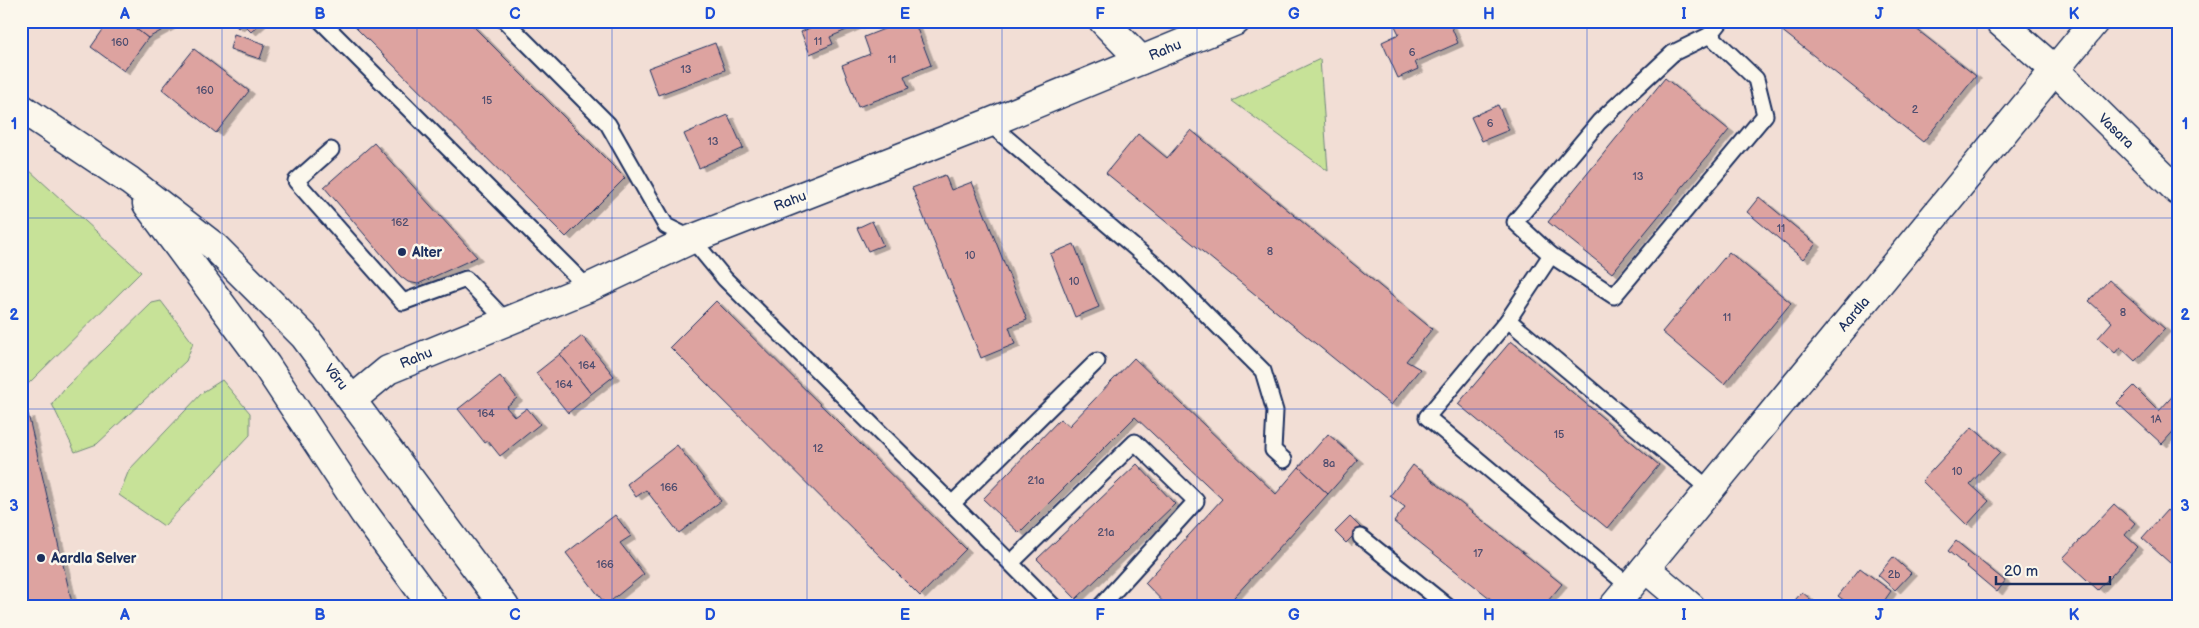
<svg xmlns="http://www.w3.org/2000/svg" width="2199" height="628" font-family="'Balsamiq Sans',sans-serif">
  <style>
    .green { fill: #c7e298; stroke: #71887b }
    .building { fill: #dda3a0; stroke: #1b2f5e; filter: url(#shadow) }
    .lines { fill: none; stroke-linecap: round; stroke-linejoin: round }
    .service-casing { stroke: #1b2f5e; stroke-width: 19 }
    .minor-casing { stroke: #1b2f5e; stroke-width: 31 }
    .tertiary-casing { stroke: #1b2f5e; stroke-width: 31 }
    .secondary-casing { stroke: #1b2f5e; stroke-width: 31 }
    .service { stroke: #fbf7ec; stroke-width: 15 }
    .minor { stroke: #fbf7ec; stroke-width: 28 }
    .tertiary { stroke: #fbf7ec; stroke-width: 28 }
    .secondary { stroke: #fbf7ec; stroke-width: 28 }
    .grid { fill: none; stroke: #1d4ed8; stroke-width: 1; stroke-opacity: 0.55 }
    .poi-dot { fill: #1b2f5e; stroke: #fbf7ec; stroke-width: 2 }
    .labels { text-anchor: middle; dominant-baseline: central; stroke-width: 5; stroke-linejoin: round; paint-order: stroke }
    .number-label { font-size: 11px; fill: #4c4c6e }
    .street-label { font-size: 14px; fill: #1b2f5e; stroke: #fbf7ec }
    .poi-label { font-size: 14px; font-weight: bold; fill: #1b2f5e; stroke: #fbf7ec; text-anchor: start }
    .neatline { fill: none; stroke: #1d4ed8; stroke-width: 2 }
    .grid-label { font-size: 16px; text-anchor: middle; font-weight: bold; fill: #1d4ed8 }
  </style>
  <defs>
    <filter id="shadow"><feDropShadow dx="5.5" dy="3" stdDeviation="0" flood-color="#0004"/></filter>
  </defs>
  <rect width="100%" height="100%" fill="#f2ded5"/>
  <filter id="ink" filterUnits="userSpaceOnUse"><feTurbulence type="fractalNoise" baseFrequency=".02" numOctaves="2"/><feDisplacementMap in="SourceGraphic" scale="10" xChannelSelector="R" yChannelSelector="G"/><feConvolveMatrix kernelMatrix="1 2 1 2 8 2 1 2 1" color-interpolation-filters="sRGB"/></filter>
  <g filter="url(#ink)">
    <g class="green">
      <path d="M1320 59 1328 171 1232 101Z"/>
      <path d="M21 165 29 170 141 272 21 391Z"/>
      <path d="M161 301 193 343 186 361 97 444 75 452 52 404 64 389 152 303Z"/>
      <path d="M222 380 250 413V435L164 526 119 495 129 470 203 392Z"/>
    </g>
    <g class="building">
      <path d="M109 21H126L148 38 124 71 91 47Z"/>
      <path d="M126 21H179L148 38Z"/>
      <path d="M231 21H263L251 32 243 24 238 28Z"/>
      <path d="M349 21H468L625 178 566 237Z"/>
      <path d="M825 21H863V23L830 37 833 44 810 54 801 32Z"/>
      <path d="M904 21H914L931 65 904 76 909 88 858 107 842 65 870 54 864 37Z"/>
      <path d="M1405 21H1449L1458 43 1415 62 1418 69 1398 78 1382 42 1399 34 1395 26Z"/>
      <path d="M1906 21 1976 76 1923 142 1771 22Z"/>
      <path d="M234 34 265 44 260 59 230 49Z"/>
      <path d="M715 43 725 70 658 95 648 68Z"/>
      <path d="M194 49 249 91 216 133 162 89Z"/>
      <path d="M1665 78 1729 130 1612 273 1548 222Z"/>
      <path d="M1498 105 1509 130 1482 141 1471 117Z"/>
      <path d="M728 115 743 148 699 168 684 134Z"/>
      <path d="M1191 130 1432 329 1406 361 1420 369 1391 405 1106 173 1138 134 1167 158Z"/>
      <path d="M374 143 477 257 418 284 408 282 400 276 324 187Z"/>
      <path d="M945 175 951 190 972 182 1027 320 1009 327 1015 344 981 358 912 188Z"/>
      <path d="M1759 197 1816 244 1803 259 1747 212Z"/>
      <path d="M872 221 883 245 868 251 857 228Z"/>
      <path d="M1074 244 1099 307 1075 317 1050 254Z"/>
      <path d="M1729 252 1791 303 1724 384 1662 332Z"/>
      <path d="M2109 280 2165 329 2135 361 2120 347 2115 353 2098 338 2112 322 2089 301Z"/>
      <path d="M716 301 966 549 920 596 670 347Z"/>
      <path d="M582 336 614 376 591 394 560 354Z"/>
      <path d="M1511 341 1659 465 1607 528 1458 404Z"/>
      <path d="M560 354 591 394 568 413 536 373Z"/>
      <path d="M1134 358 1276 494 1299 467 1328 494 1225 607H1168L1145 583 1222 499 1135 417 1019 533 983 499 1060 419 1069 426Z"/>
      <path d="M500 376 517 398 506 407 515 417 527 408 540 424 500 456 488 441 485 443 458 409Z"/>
      <path d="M2134 386 2159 411 2178 390V426L2162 444 2117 403Z"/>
      <path d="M28 414 50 509 73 607H21V421Z"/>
      <path d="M1972 427 2000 452 1970 484 1989 501 1967 525 1922 481Z"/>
      <path d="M1328 434 1358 460 1328 494 1299 467Z"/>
      <path d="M677 445 721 501 679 533 646 490 636 497 627 484Z"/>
      <path d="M1137 464 1175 504 1076 599 1037 559Z"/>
      <path d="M1413 465 1562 584 1543 607H1533L1525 600 1519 607H1501L1394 522 1405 507 1390 496Z"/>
      <path d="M2114 504 2135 523 2125 535 2138 547 2098 590 2063 558Z"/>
      <path d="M2167 510 2178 520V554L2170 563 2142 538Z"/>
      <path d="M615 515 631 536 620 543 644 574 606 605 566 553Z"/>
      <path d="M1350 517 1361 528 1346 543 1335 532Z"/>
      <path d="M1956 541 2005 581 1997 592 1948 551Z"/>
      <path d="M1893 557 1911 573 1895 590 1878 575Z"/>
      <path d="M1860 568 1891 591 1880 607H1853L1838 596Z"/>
      <path d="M1802 592 1815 603 1812 607H1789Z"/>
      <path d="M1025 602 1030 607H1020Z"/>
    </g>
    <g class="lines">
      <g class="service-casing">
        <g id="service">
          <path d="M321 21 588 288"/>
          <path d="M505 21 608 124 666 226 692 239 725 279 952 504 1097 361"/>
          <path d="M989 123 1169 277 1263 371 1275 411 1273 450 1284 460"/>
          <path d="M331 150 296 181 403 302 466 279 506 321"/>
          <path d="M1551 255 1515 222 1599 122 1673 53 1710 35"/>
          <path d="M1508 320 1551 255 1614 296 1765 115 1756 79 1710 35 1721 21"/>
          <path d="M952 504 1054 607"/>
          <path d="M1361 537 1448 607"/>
          <path d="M1011 563 1135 442 1196 501 1100 607"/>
          <path d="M1630 587 1427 417 1508 320 1709 489"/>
        </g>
      </g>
      <g class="minor-casing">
        <g id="minor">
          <path d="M1103 21 1141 60"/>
          <path d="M1999 21 2055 70 2178 191"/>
          <path d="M353 399 388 370 588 288 692 239 989 123 1236 21"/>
          <path d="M1645 568 1691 607"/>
        </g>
      </g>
      <g class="tertiary-casing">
        <path id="tertiary" d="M1613 607 2095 21"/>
      </g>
      <g class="secondary-casing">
        <g id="secondary">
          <path d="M21 108 130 181 215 247 304 336 505 607"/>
          <path d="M147 204 266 365 364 513 433 607"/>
        </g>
      </g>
      <use href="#service" class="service"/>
      <use href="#minor" class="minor"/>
      <use href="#tertiary" class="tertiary"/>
      <use href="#secondary" class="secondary"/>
    </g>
  </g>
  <path class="grid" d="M222 21V607M417 21V607M612 21V607M807 21V607M1002 21V607M1197 21V607M1392 21V607M1587 21V607M1782 21V607M1977 21V607M21 218H2178M21 409H2178"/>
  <g class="poi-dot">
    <circle cx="402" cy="252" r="5"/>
    <circle cx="41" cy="558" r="5"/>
  </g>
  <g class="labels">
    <g class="number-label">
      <text x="818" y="41">11</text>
      <text x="120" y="42">160</text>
      <text x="1412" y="52">6</text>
      <text x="892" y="59">11</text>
      <text x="686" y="69">13</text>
      <text x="205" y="90">160</text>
      <text x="487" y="100">15</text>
      <text x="1915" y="109">2</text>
      <text x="1490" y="123">6</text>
      <text x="713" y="141">13</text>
      <text x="1638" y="176">13</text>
      <text x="400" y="222">162</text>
      <text x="1781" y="228">11</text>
      <text x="1270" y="251">8</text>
      <text x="970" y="255">10</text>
      <text x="1074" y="281">10</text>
      <text x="2123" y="312">8</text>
      <text x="1727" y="317">11</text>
      <text x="587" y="365">164</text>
      <text x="564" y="384">164</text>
      <text x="486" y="413">164</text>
      <text x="2156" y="419">1A</text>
      <text x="1559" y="434">15</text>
      <text x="818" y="448">12</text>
      <text x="1329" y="463">8a</text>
      <text x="1957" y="471">10</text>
      <text x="1036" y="480">21a</text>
      <text x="669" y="487">166</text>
      <text x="1106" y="532">21a</text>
      <text x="1478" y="553">17</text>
      <text x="605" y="564">166</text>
      <text x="1894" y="574">2b</text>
    </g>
    <g class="street-label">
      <text transform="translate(1165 50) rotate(-22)">Rahu</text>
      <text transform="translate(2116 131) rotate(44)">Vasara</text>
      <text transform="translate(790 201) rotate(-21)">Rahu</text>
      <text transform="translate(1854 314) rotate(-50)">Aardla</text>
      <text transform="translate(416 358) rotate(-22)">Rahu</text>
      <text transform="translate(336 377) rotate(52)">Võru</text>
    </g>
    <g class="poi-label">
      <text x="412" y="252">Alter</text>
      <text x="51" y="558">Aardla Selver</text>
    </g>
  </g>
  <rect width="2199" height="628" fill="none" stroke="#fbf7ec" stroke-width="55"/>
  <path d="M1996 576v8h114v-8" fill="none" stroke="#1b2f5e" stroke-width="2.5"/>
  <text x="2004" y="576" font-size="15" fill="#1b2f5e" stroke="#fbf7ec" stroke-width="4" paint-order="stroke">20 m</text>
  <rect x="28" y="28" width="2144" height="572" class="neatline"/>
  <g class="grid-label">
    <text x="125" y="19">A</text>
    <text x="320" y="19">B</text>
    <text x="515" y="19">C</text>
    <text x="710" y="19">D</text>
    <text x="905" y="19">E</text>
    <text x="1100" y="19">F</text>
    <text x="1294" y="19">G</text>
    <text x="1489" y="19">H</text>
    <text x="1684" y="19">I</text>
    <text x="1879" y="19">J</text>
    <text x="2074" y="19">K</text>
    <text x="14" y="129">1</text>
    <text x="2185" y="129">1</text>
    <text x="14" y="320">2</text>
    <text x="2185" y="320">2</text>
    <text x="14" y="511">3</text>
    <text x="2185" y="511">3</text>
    <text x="125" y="620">A</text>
    <text x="320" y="620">B</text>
    <text x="515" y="620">C</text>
    <text x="710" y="620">D</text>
    <text x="905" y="620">E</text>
    <text x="1100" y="620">F</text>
    <text x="1294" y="620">G</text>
    <text x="1489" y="620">H</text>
    <text x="1684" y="620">I</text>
    <text x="1879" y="620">J</text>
    <text x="2074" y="620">K</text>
  </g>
</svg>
